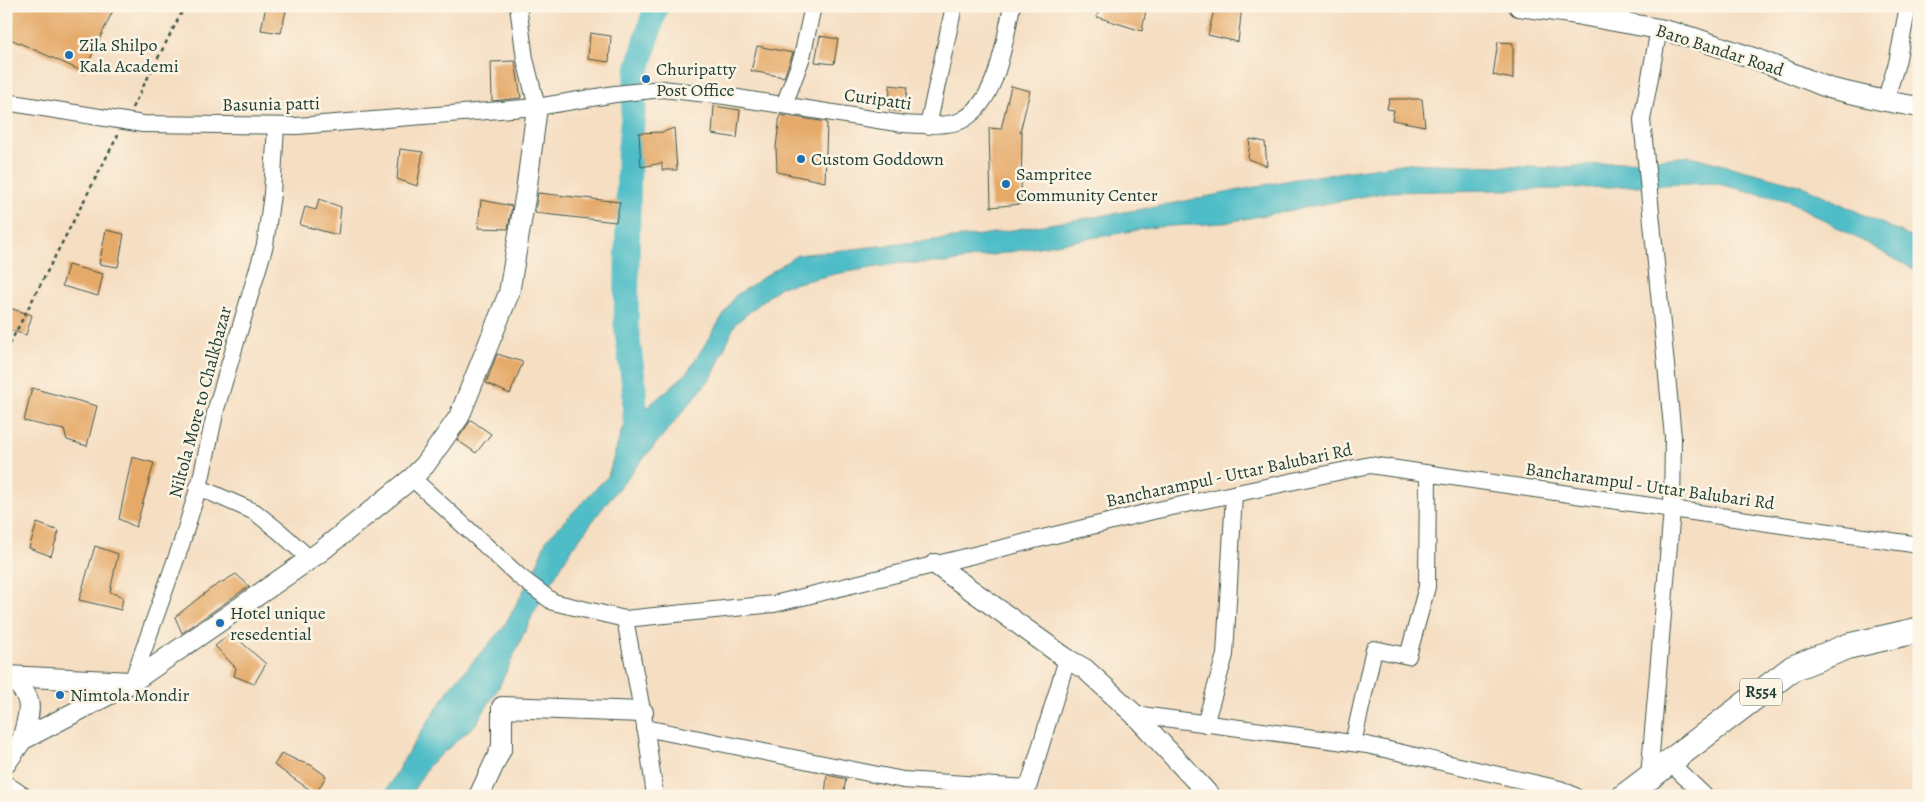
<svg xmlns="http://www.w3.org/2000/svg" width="1925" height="802" font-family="Alegreya,serif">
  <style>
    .water { fill: #4fbdc7; stroke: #377d7e }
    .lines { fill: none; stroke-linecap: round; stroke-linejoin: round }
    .river { stroke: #4fbdc7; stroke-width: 25 }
    .building { fill: #e5a968 }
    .minor-casing { stroke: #3f5549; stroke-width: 18 }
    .tertiary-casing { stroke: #3f5549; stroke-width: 22 }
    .primary-casing { stroke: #3f5549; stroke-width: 27 }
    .path { stroke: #3f5549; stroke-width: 2.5; stroke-dasharray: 4 4; stroke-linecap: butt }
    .minor { stroke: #fff; stroke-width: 16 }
    .tertiary { stroke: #fff; stroke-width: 20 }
    .primary { stroke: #fff; stroke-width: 25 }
    .poi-dot { fill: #1f6fb2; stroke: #fcf5e5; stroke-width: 2 }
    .labels { text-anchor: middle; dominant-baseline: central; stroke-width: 5; stroke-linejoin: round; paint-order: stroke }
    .shield { fill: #fcf5e5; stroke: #617469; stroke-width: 1 }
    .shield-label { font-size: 16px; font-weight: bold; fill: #1f3d34 }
    .poi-label { font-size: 18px; fill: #1f3d34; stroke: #fcf5e5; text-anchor: start }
    .street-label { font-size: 18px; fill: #1f3d34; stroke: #fcf5e5 }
  </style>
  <rect width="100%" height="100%" fill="#fcf5e5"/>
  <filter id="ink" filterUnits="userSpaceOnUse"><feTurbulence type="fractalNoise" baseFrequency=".02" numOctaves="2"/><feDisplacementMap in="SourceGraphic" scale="10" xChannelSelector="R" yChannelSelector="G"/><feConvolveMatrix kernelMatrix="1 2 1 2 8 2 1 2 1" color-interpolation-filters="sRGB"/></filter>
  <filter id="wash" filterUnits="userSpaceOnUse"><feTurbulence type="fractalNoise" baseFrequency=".0096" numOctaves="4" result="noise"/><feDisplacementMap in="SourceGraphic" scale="20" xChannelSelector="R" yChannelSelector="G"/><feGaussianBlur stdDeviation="1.12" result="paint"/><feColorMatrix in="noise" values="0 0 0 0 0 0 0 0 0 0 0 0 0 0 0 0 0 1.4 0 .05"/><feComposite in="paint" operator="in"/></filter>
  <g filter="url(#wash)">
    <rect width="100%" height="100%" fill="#f5dec2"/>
    <path class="water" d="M1690 156 1803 186 1919 241V272L1789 201 1714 183 1554 189 1387 192 1223 223 1156 227 945 263H901L835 274 780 287 735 324 712 377 612 496 570 551 533 614 499 687 476 724 429 765 410 796H383L407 754 452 685 503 628 535 570 546 540 608 476 622 429 687 373 735 296 797 255 981 235 1155 207 1295 179 1408 163 1555 168Z"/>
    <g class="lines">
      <path class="river" d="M635 418 634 386 626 325 629 156 637 73 656 6"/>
    </g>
    <g id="blocks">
      <g class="building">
        <path d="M6 6H115L84 72 6 37Z"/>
        <path d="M266 6H287L281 33 261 30Z"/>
        <path d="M1099 6H1131L1146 10 1142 31 1097 17Z"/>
        <path d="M1215 6H1242L1238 42 1208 35Z"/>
        <path d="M590 33 611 36 609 62 588 59Z"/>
        <path d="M820 36 838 39 834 64 815 62Z"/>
        <path d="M1498 42 1513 43V79L1493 75Z"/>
        <path d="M757 46 793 53 784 77 751 71Z"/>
        <path d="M515 61 521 98 492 101 491 62Z"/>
        <path d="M890 85 907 87 905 112 889 110Z"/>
        <path d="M1011 86 1030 91 1020 132H1022L1021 204 991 207 989 128 1001 129Z"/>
        <path d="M1389 99H1422L1425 126 1392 120 1394 110 1387 109Z"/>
        <path d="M714 106 740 110 737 138 712 134Z"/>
        <path d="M780 115 827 122 825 182 777 172 776 147Z"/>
        <path d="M674 128 677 170H662V163L641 167 639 133 663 132Z"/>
        <path d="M1250 139 1265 142 1267 166 1248 159Z"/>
        <path d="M400 149 423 152 417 186 397 179Z"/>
        <path d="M538 193 620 202 616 222 535 213Z"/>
        <path d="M319 199 341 207 338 235 300 225 305 207 316 210Z"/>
        <path d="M481 200 512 206 508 229 478 228Z"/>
        <path d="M106 230 124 234 118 267 99 264Z"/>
        <path d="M68 265 103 274 98 296 62 286Z"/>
        <path d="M6 307 32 315 26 335 6 329Z"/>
        <path d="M497 354 523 362 510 394 486 383Z"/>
        <path d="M32 388 97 406 87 446 67 440 64 430 24 421Z"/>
        <path d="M471 420 491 434 476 453 457 440Z"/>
        <path d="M132 457 154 463 136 527 119 519Z"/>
        <path d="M37 523 59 531 51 556 29 548Z"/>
        <path d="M95 546 118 554 110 592 123 597 121 610 79 600Z"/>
        <path d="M236 574 249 586 182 633 175 617 210 589Z"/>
        <path d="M231 633 266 664 254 684 234 676 236 668 215 646Z"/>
        <path d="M282 753 298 761 311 765 326 776 316 794 274 765Z"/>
        <path d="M827 775 846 779 843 796H825Z"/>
      </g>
    </g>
  </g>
  <g filter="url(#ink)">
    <use href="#blocks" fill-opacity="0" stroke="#3f5549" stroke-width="1"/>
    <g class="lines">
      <g class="minor-casing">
        <g id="minor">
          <path d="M518 6 525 59 537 107"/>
          <path d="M1885 101 1897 63 1908 6"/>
          <path d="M6 102 143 124 297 126 537 107 615 94 662 89 725 96 903 124C917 125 952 127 964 119 998 99 1004 42 1012 6"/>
          <path d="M784 105 802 57 813 6"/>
          <path d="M928 126 954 6"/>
          <path d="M412 478 520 577 553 602 625 619 774 604 1153 511 1370 465 1919 545"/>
          <path d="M198 487 255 512 280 532 310 559"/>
          <path d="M625 619 647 737 655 796"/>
          <path d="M132 682 181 545 201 479 216 409 265 245 272 194 276 126"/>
          <path d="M1134 714 1367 745 1560 789 1575 796"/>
          <path d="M1205 724 1225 655 1234 494"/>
          <path d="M645 728 903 780 1028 788 1067 659"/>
          <path d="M1353 743 1374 649 1408 656 1427 587 1428 474"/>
          <path d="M1669 762 1705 796"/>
          <path d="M1649 777 1672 510 1673 437 1642 120 1659 29"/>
          <path d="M6 784 24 796"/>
        </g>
      </g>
      <g class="tertiary-casing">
        <g id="tertiary">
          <path d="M1519 6 1570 13 1659 29 1694 38 1759 60 1829 88 1885 101 1919 107"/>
          <path d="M935 564 1067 659 1085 669 1134 714 1210 796"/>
          <path d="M6 676 132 682 320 552 412 478 425 465 459 417 509 293 526 192 537 107"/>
          <path d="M11 677C36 700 30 710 22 740"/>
          <path d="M6 763 22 740 131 683"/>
          <path d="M479 796 502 747V707L643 712"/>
        </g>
      </g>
      <g class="primary-casing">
        <path id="primary" d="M1625 796 1793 668 1849 646 1919 630"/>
      </g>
      <g class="path">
        <path d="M132 108 185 6"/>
        <path d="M6 351 118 135"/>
      </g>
      <use href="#minor" class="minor"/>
      <use href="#tertiary" class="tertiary"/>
      <use href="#primary" class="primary"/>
    </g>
  </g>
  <g class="poi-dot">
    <circle cx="69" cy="55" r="5"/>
    <circle cx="646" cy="79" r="5"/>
    <circle cx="801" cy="159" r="5"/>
    <circle cx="1006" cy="184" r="5"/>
    <circle cx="220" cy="623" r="5"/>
    <circle cx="60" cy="695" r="5"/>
  </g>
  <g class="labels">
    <rect class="shield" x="1740" y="678.5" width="42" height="27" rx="4"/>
    <g class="shield-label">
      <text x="1761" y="692">R554</text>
    </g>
    <g class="poi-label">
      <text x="79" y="45">Zila Shilpo<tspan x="79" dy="21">Kala Academi</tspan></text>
      <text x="656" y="69">Churipatty<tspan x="656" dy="21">Post Office</tspan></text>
      <text x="811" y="159">Custom Goddown</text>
      <text x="1016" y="174">Sampritee<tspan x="1016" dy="21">Community Center</tspan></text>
      <text x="230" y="613">Hotel unique<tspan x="230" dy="21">resedential</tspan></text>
      <text x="70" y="695">Nimtola Mondir</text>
    </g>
    <g class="street-label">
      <text transform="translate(1720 50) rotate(18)">Baro Bandar Road</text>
      <text transform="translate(878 99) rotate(8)">Curipatti</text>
      <text transform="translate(271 104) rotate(-1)">Basunia patti</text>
      <text transform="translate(200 402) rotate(-75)">Niltola More to Chalkbazar</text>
      <text transform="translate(1229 475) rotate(-12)">Bancharampul - Uttar Balubari Rd</text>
      <text transform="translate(1650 486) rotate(8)">Bancharampul - Uttar Balubari Rd</text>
    </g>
  </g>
  <rect width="1925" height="802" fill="none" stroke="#fcf5e5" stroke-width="25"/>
</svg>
